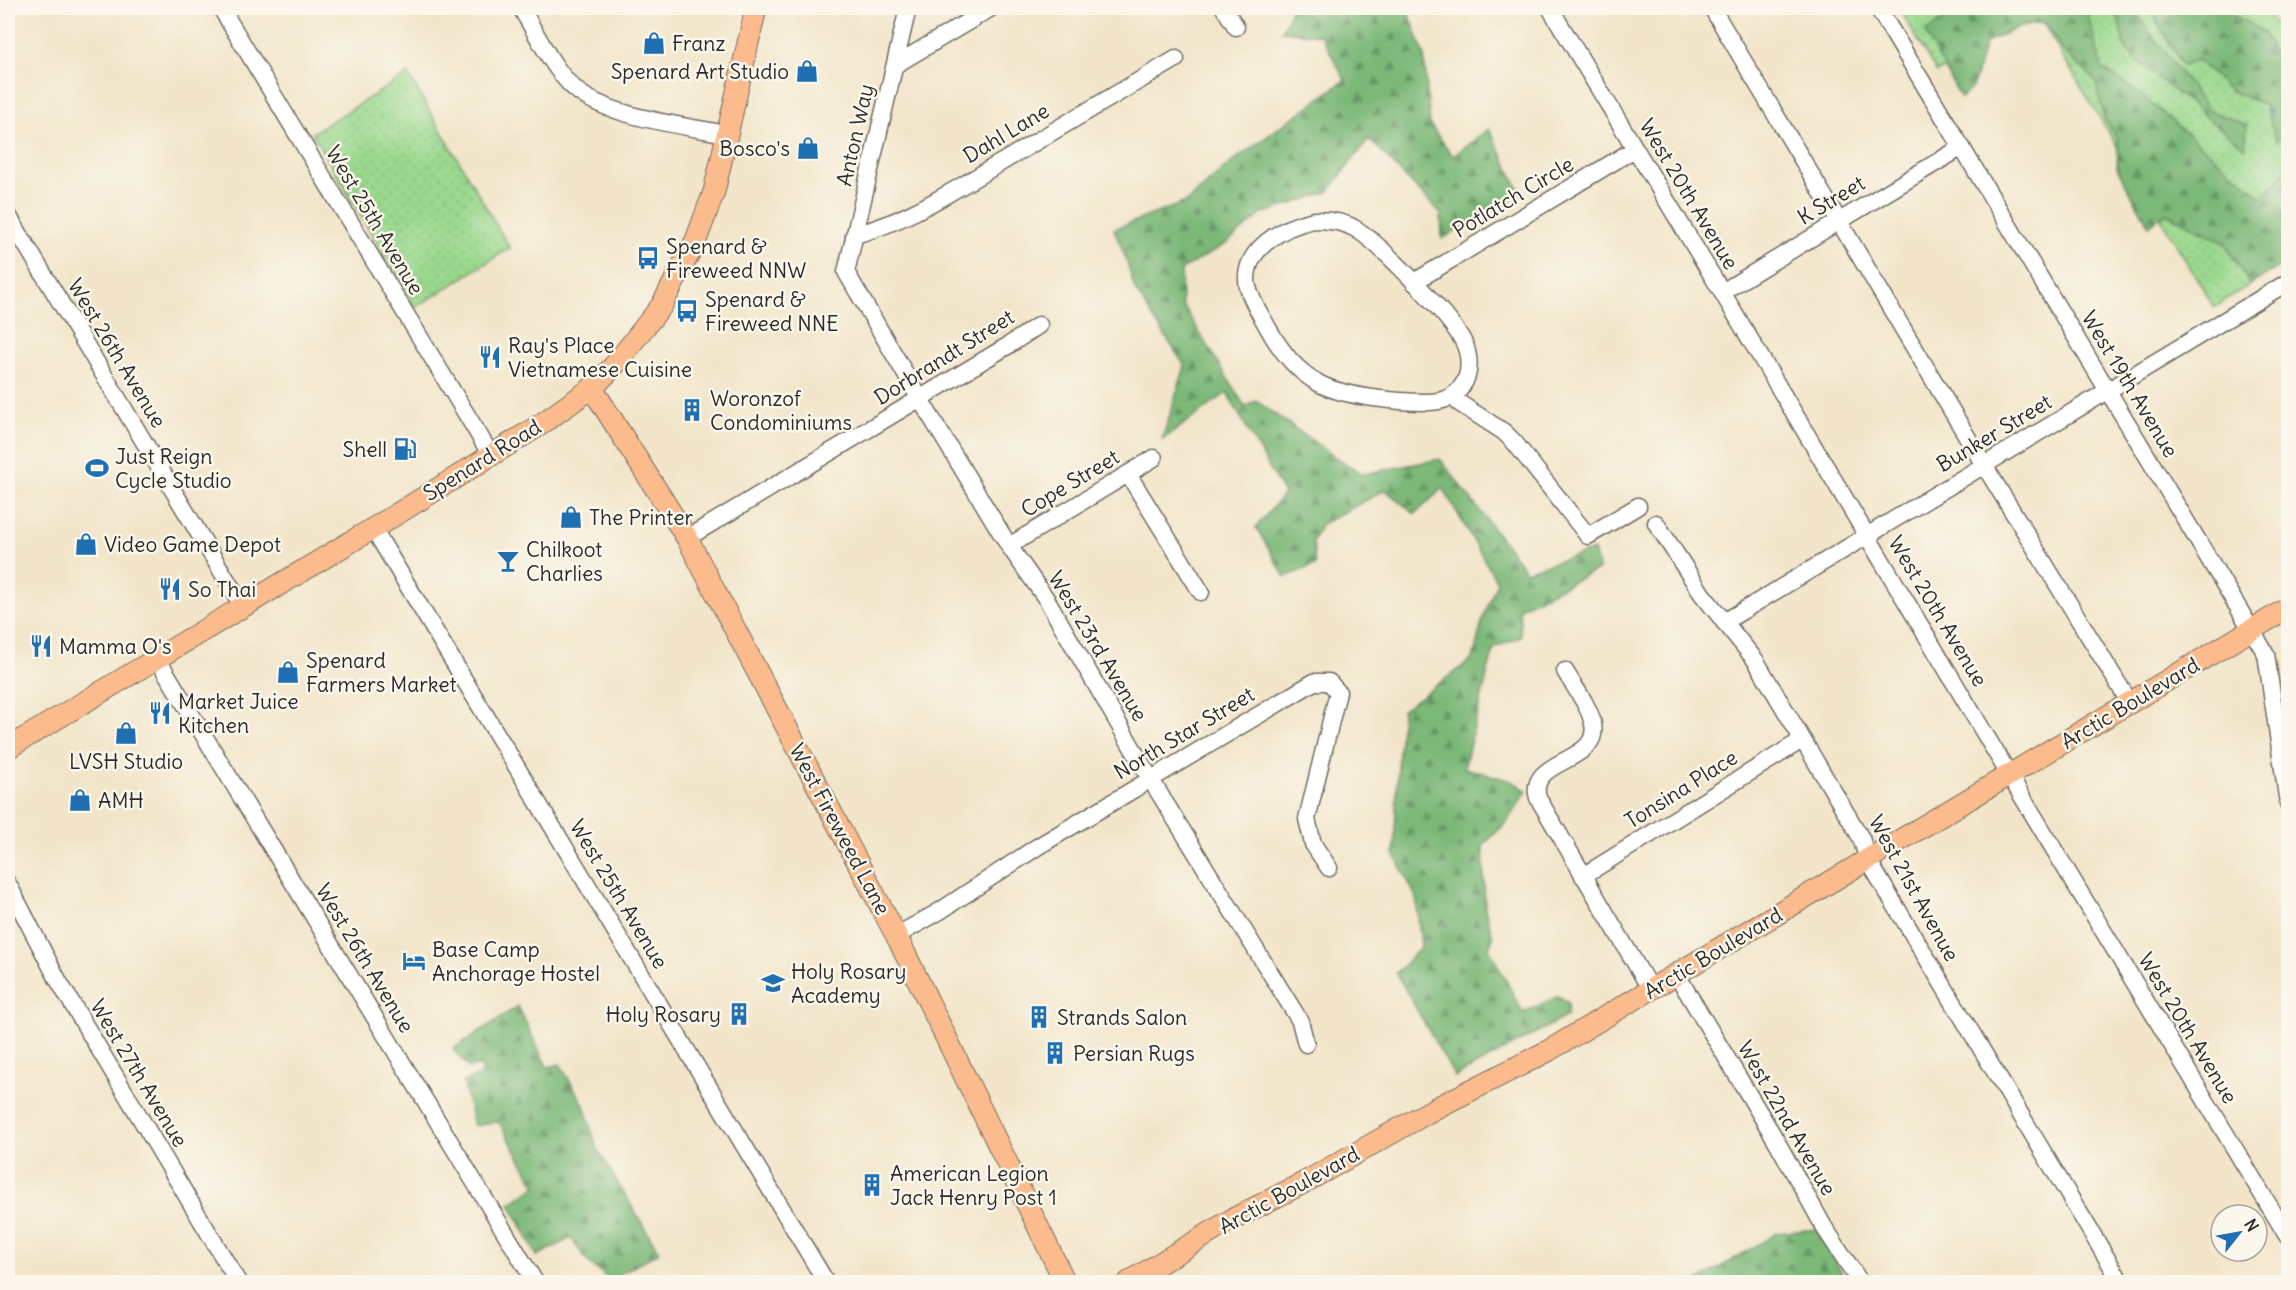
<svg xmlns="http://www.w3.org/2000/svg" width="2296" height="1290" font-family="Delius,sans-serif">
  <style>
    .grass { fill: url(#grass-dots); stroke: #62825c; stroke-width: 1.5 }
    .forest { fill: url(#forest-firs); stroke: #537252; stroke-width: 1.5 }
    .wetland { fill: url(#wetland-marsh); stroke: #62825c; stroke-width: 1.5 }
    .water { fill: url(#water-waves); stroke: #466680; stroke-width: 1.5 }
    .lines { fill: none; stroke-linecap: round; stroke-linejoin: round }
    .minor-casing { stroke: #716c62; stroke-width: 19 }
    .major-casing { stroke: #716c62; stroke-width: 23 }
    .minor { stroke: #fff; stroke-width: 16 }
    .major { stroke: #fbbb8c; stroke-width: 21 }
    .labels { text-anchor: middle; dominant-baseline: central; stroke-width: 5; stroke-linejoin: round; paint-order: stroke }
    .poi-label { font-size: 21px; fill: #2b2b2b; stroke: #fbf7ec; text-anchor: start }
    .street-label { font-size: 21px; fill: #2b2b2b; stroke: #fbf7ec }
  </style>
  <defs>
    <pattern id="grass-dots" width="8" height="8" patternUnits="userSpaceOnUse" patternTransform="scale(1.5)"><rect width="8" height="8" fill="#9ad88d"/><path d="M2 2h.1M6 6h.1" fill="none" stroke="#85ba7a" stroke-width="1.8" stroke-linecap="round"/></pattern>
    <pattern id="forest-firs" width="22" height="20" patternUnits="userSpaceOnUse" patternTransform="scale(1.5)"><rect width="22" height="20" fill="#7bb878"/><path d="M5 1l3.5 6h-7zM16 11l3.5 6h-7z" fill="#659663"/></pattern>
    <pattern id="wetland-marsh" width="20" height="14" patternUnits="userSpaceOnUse" patternTransform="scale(1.5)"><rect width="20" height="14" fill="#9ad88d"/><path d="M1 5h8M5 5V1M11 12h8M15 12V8" fill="none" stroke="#85ba7a"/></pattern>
    <pattern id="water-waves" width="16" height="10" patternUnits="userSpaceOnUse" patternTransform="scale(1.5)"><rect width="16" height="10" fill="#61a2d4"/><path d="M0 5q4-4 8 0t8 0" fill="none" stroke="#5084ac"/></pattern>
  </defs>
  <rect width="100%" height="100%" fill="#fbf7ec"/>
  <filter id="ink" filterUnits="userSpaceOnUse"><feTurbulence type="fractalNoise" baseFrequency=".0167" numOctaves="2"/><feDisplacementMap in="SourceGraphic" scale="12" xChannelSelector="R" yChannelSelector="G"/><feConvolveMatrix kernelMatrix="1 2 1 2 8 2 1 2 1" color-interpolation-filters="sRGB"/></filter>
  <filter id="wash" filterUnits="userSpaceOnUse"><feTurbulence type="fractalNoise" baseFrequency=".008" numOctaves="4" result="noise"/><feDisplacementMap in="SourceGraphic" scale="24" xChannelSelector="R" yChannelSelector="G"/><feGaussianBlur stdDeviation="1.35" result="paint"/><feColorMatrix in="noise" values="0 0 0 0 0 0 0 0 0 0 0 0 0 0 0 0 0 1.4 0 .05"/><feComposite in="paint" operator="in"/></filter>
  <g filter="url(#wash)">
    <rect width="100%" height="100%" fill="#f2e5c9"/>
    <g class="grass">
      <path d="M1899 8H2260L2288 36V261L2214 307 2036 12 1937 73Z"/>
      <path d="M408 74 510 248 415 308 312 133Z"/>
    </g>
    <g class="forest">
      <path d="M1292 8H1407L1424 54 1430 125 1453 156 1489 129 1521 193 1442 239 1441 214 1369 139 1328 192 1262 214 1226 244 1181 270 1182 304 1245 407 1256 401 1337 458 1363 474 1440 459 1526 571 1594 550 1599 569 1519 608 1521 637 1494 648 1464 768 1512 781 1527 791 1505 824 1483 845 1485 909 1493 937 1489 948 1523 1013 1558 996 1568 1002 1567 1016 1455 1077 1396 973 1421 947 1416 897 1394 854 1398 764 1402 710 1473 659 1483 618 1497 582 1443 488 1415 514 1385 490 1322 524 1313 540 1315 565 1285 577 1256 527 1284 494 1227 393 1162 440 1185 366 1135 290 1125 256 1114 229 1186 202 1233 161 1345 80 1321 35 1282 31Z"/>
      <path d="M1960 8H2086L2102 68 2141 95 2262 197 2288 169V261L2250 285 2224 242 2166 213 2149 226 2117 168 2118 140 2104 118 2095 80 2063 51 2045 22 2016 28 1985 43 1973 87 1961 98 1925 32Z"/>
      <path d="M2116 8H2132L2208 110 2247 125 2245 148 2135 59 2124 46Z"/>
      <path d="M2149 8H2217L2229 12 2262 31 2288 78V129L2276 140 2265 105 2229 90 2198 60 2183 66Z"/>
      <path d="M518 1006 547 1067 560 1064 584 1105 597 1148 659 1252 610 1280 586 1260 571 1238 537 1256 510 1204 536 1186 499 1122 474 1126 463 1082 482 1074 481 1065 469 1068 453 1049Z"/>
      <path d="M1816 1229 1847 1282H1696L1777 1233Z"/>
    </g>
    <path class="wetland" d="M1935 8H1960L1944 19Z"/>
    <path class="water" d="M2265 8H2288V30L2271 9Z"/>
  </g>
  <g filter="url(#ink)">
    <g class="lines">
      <g class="minor-casing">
        <g id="minor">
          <path d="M221 8 491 455"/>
          <path d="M521 8C535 31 554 71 574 88 603 116 685 126 726 134"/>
          <path d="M908 8 846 272 920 399 1009 546 1047 600 1151 780 1300 1021 1306 1044"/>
          <path d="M1224 8 1236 27"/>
          <path d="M1550 8 1722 292 2017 788 2288 1237"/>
          <path d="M1712 8 1984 465 2130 703"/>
          <path d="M1878 8 2266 654 2288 803"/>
          <path d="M895 65 991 8"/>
          <path d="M8 215 243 607"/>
          <path d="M1314 220C1328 220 1342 221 1354 228 1378 241 1452 318 1464 343 1470 356 1471 374 1462 386 1454 399 1441 402 1427 402 1398 402 1345 397 1320 384 1296 371 1281 351 1268 328 1261 315 1251 301 1248 287 1240 250 1284 226 1314 220Z"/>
          <path d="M854 235C907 222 955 189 1002 162 1060 127 1118 93 1176 59"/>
          <path d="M1414 282 1635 149"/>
          <path d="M1722 292 1962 147"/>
          <path d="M1453 396 1459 403 1504 432 1515 443 1588 536 1638 506"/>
          <path d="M1128 474 1201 592"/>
          <path d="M1656 523 1702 594 1756 661 1861 838 1868 860 2121 1282"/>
          <path d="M373 528 826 1282"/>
          <path d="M687 538 1009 345 1039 325"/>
          <path d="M1009 546 1154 458"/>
          <path d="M1724 622 2288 282"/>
          <path d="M157 658 535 1282"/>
          <path d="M1565 671C1574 687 1589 705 1593 724 1601 764 1526 758 1538 798L1651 990"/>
          <path d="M1583 876 1802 740"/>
          <path d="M8 884 58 980 238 1282"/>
          <path d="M896 936 940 911 1037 847 1314 682H1329L1338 692 1307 819 1313 844 1329 868"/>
          <path d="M1677 975 1777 1142 1824 1227 1860 1282"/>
        </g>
      </g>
      <g class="major-casing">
        <g id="major">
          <path d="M592 388 687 538 899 941 1065 1282"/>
          <path d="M8 748 397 514 540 425 592 388 614 366 662 305 696 240 714 192 756 8"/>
          <path d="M1129 1282 1231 1220 1307 1181 1434 1109 1548 1051 2288 608"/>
        </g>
      </g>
      <use href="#minor" class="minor"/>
      <use href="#major" class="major"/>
    </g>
  </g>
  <defs>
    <g id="shop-bare" transform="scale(1.8)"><path d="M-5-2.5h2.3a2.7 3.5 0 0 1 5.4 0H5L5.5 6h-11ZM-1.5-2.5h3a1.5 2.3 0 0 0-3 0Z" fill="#1f6fb2" stroke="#fbf7ec" stroke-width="2.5" paint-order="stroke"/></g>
    <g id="bus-bare" transform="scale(1.8)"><path d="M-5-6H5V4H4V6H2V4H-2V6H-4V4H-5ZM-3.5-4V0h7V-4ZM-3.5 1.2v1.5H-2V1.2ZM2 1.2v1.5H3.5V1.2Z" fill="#1f6fb2" stroke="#fbf7ec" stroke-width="2.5" paint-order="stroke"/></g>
    <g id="restaurant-bare" transform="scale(1.8)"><path d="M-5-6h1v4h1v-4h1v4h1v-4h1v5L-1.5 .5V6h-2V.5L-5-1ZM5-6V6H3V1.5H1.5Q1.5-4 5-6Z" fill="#1f6fb2" stroke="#fbf7ec" stroke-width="2.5" paint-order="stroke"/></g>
    <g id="building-bare" transform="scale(1.8)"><path d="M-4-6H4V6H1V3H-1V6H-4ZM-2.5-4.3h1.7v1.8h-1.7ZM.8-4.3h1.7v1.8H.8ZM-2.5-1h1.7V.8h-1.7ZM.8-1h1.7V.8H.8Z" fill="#1f6fb2" stroke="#fbf7ec" stroke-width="2.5" paint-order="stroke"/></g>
    <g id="fuel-bare" transform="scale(1.8)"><path d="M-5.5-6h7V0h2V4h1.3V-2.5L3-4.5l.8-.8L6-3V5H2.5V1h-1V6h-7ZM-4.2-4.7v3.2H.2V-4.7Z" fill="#1f6fb2" stroke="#fbf7ec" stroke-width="2.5" paint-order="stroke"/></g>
    <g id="stadium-bare" transform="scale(1.8)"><path d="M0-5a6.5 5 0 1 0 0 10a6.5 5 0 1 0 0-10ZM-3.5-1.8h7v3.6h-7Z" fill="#1f6fb2" stroke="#fbf7ec" stroke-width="2.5" paint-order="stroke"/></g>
    <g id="bar-bare" transform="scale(1.8)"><path d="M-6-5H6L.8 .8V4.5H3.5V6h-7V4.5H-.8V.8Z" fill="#1f6fb2" stroke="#fbf7ec" stroke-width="2.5" paint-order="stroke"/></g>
    <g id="hotel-bare" transform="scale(1.8)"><path d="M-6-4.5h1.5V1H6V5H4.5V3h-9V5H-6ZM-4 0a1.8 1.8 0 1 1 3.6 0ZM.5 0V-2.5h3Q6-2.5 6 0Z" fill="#1f6fb2" stroke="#fbf7ec" stroke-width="2.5" paint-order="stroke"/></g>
    <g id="school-bare" transform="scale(1.8)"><path d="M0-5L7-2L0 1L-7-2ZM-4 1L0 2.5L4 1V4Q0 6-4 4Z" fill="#1f6fb2" stroke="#fbf7ec" stroke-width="2.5" paint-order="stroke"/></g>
  </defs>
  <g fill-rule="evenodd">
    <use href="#shop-bare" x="654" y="43"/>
    <use href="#shop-bare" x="807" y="71"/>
    <use href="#shop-bare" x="808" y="148"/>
    <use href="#bus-bare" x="648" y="258"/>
    <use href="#bus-bare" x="687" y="311"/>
    <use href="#restaurant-bare" x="490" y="357"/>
    <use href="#building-bare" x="692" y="410"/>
    <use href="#fuel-bare" x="405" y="449"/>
    <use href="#stadium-bare" x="97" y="468"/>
    <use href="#shop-bare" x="571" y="517"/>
    <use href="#shop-bare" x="86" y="544"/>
    <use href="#bar-bare" x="508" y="561"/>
    <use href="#restaurant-bare" x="170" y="589"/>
    <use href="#restaurant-bare" x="41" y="646"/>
    <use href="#shop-bare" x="288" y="672"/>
    <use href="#restaurant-bare" x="160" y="713"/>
    <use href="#shop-bare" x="126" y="733"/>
    <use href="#shop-bare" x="80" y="800"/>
    <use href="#hotel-bare" x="414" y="961"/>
    <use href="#school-bare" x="773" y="983"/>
    <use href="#building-bare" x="739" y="1014"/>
    <use href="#building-bare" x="1039" y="1017"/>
    <use href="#building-bare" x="1055" y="1053"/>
    <use href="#building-bare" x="872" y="1185"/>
  </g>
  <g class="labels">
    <g class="poi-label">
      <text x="672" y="43">Franz</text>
      <text x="789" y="71" text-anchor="end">Spenard Art Studio</text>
      <text x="790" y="148" text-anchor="end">Bosco's</text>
      <text x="666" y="246">Spenard &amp;<tspan x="666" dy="24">Fireweed NNW</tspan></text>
      <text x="705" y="299">Spenard &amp;<tspan x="705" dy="24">Fireweed NNE</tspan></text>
      <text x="508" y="345">Ray's Place<tspan x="508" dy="24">Vietnamese Cuisine</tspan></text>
      <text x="710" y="398">Woronzof<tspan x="710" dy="24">Condominiums</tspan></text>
      <text x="387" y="449" text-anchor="end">Shell</text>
      <text x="115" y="456">Just Reign<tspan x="115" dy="24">Cycle Studio</tspan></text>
      <text x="589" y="517">The Printer</text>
      <text x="104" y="544">Video Game Depot</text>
      <text x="526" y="549">Chilkoot<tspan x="526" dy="24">Charlies</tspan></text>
      <text x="188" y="589">So Thai</text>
      <text x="59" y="646">Mamma O's</text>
      <text x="306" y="660">Spenard<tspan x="306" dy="24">Farmers Market</tspan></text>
      <text x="178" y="701">Market Juice<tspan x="178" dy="24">Kitchen</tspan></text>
      <text x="126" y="761" text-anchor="middle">LVSH Studio</text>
      <text x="98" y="800">AMH</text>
      <text x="432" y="949">Base Camp<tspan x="432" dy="24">Anchorage Hostel</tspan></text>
      <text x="791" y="971">Holy Rosary<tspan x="791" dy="24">Academy</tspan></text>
      <text x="721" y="1014" text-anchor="end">Holy Rosary</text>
      <text x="1057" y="1017">Strands Salon</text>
      <text x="1073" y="1053">Persian Rugs</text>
      <text x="890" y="1173">American Legion<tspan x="890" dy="24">Jack Henry Post 1</tspan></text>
    </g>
    <g class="street-label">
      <text transform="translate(1006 133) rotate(-31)">Dahl Lane</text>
      <text transform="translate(855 135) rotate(-77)">Anton Way</text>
      <text transform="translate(1689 194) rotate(59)">West 20th Avenue</text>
      <text transform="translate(1513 197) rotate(-31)">Potlatch Circle</text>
      <text transform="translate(1831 200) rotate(-31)">K Street</text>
      <text transform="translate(375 220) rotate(59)">West 25th Avenue</text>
      <text transform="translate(117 353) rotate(59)">West 26th Avenue</text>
      <text transform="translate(944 357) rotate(-32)">Dorbrandt Street</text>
      <text transform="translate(2130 384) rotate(59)">West 19th Avenue</text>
      <text transform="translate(1994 433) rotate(-31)">Bunker Street</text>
      <text transform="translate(482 460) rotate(-32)">Spenard Road</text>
      <text transform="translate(1070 483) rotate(-31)">Cope Street</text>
      <text transform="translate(1938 611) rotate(59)">West 20th Avenue</text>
      <text transform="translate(1098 646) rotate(59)">West 23rd Avenue</text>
      <text transform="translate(2130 703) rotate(-31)">Arctic Boulevard</text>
      <text transform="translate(1184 733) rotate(-31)">North Star Street</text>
      <text transform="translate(1681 789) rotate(-32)">Tonsina Place</text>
      <text transform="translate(840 829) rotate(62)">West Fireweed Lane</text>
      <text transform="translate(1914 888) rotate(61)">West 21st Avenue</text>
      <text transform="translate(619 894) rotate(59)">West 25th Avenue</text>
      <text transform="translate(1713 953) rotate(-31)">Arctic Boulevard</text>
      <text transform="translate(365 958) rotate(59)">West 26th Avenue</text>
      <text transform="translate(2188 1028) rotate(59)">West 20th Avenue</text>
      <text transform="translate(139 1073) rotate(59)">West 27th Avenue</text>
      <text transform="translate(1787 1118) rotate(60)">West 22nd Avenue</text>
      <text transform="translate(1289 1190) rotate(-29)">Arctic Boulevard</text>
    </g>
  </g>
  <rect width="2296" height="1290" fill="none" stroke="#fbf7ec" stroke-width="30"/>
  <g transform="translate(2239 1233) rotate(59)"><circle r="28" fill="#fbf7ec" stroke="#a8a59f" stroke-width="1.5"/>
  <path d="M0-4.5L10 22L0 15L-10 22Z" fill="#1f6fb2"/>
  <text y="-9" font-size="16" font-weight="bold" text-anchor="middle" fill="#2b2b2b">N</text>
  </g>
</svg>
